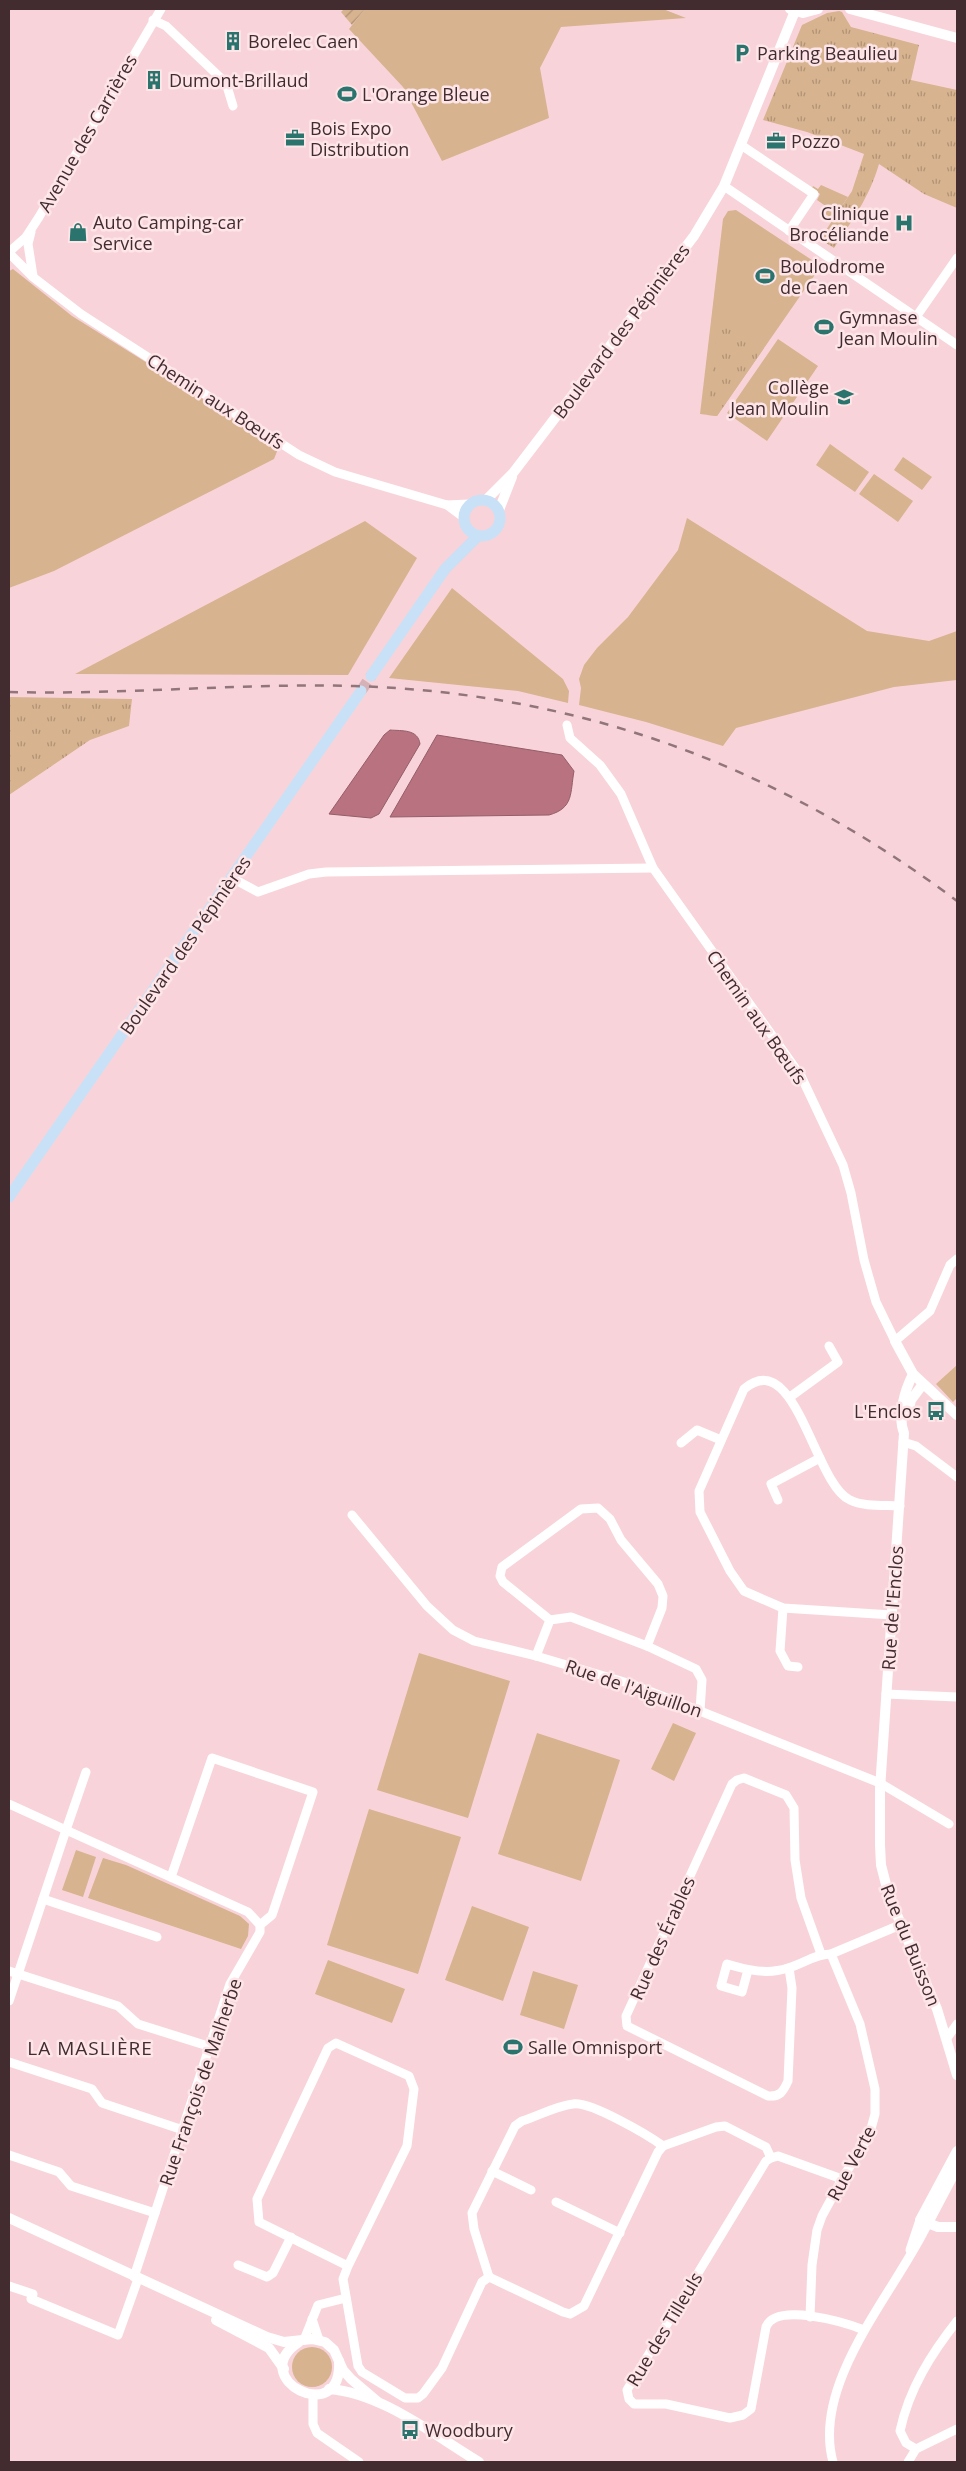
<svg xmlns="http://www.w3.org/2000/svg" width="966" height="2471" font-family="'Open Sans',sans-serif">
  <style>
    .grass { fill: #d7b38f }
    .park { fill: url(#park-tufts) }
    .garden { fill: url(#garden-furrows) }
    .water { fill: #b87280; stroke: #955d68 }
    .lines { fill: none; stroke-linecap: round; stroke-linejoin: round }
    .secondary-tunnel { stroke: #d4b2b8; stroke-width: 11; stroke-dasharray: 11 5.5; stroke-linecap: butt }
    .minor { stroke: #fff; stroke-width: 9 }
    .tertiary { stroke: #fff; stroke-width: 10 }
    .secondary { stroke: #c8e1f6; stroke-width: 11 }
    .rail { stroke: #91757a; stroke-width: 2.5; stroke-dasharray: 9 9; stroke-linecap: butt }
    .labels { text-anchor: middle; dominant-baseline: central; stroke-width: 5; stroke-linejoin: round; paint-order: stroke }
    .poi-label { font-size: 18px; fill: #422c30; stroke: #fde5e8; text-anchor: start }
    .street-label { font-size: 18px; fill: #422c30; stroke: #fde5e8 }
    .neighbourhood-label { font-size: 19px; letter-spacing: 1px; fill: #422c30; stroke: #fde5e8 }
  </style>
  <defs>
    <pattern id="park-tufts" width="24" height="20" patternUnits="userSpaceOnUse" patternTransform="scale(1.25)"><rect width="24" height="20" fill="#d7b38f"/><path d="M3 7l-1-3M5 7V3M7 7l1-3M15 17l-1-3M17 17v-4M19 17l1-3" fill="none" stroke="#b09275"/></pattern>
    <pattern id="garden-furrows" width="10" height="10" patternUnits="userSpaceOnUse" patternTransform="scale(1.25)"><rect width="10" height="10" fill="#d7b38f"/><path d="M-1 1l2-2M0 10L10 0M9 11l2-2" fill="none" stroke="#b09275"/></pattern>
  </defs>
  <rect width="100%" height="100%" fill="#f8d4da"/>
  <g class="grass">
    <path d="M365 9H663L686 18 561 27 540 68 549 118 442 161 403 87 349 29Z"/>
    <path d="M821 185 848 197 833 219 824 213 827 207 817 200 820 194 812 188 813 186 818 189Z"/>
    <path d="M736 210 821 266 717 416 700 414 723 219 728 211Z"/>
    <path d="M13 269 72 316 173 379 278 449 274 459 54 571 9 588V271Z"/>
    <path d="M778 339 818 366 767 441 727 413Z"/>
    <path d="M830 444 869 472 855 492 816 465Z"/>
    <path d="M903 457 932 477 922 490 894 470Z"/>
    <path d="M874 474 913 501 898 522 859 494Z"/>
    <path d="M687 518 867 631 929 641 957 631V680L894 687 736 728 723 746 646 722 579 705 581 688 579 679 584 665 597 648 628 617 678 550Z"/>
    <path d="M365 521 417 558 348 675 75 674Z"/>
    <path d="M452 588 563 679 569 691 568 703 518 691 389 678Z"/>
    <path d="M957 1365V1398L953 1402 936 1384Z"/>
    <path d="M419 1653 510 1681 468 1818 377 1790Z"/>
    <path d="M673 1723 696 1733 674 1781 651 1769Z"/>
    <path d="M537 1733 620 1760 581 1881 498 1854Z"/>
    <path d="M369 1809 461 1837 418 1974 327 1945Z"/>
    <path d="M76 1850 96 1857 83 1897 62 1890Z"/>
    <path d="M103 1858 126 1865 240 1916 249 1924 248 1936 241 1949 88 1898Z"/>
    <path d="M472 1906 529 1927 503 2001 445 1980Z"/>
    <path d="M328 1960 405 1989 392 2023 315 1994Z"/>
    <path d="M533 1971 578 1985 564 2029 520 2015Z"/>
    <circle cx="312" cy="2367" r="20"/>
  </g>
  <g class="park">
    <path d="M839 11 842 12 851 27 919 45 911 80 957 90V208L924 194 879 164C869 198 853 219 834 248L820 239 852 191 864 154 807 132 763 120 802 25 827 13Z"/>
    <path d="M719 317 764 348 717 416 707 415Z"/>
    <path d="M9 697 132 699 129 726 90 740 9 795Z"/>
  </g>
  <path class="garden" d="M344 9H365L352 25 341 12Z"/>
  <g class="water">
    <path d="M390 730C402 731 418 729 420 744L379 814 371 818 329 814 384 735Z"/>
    <path d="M437 735 562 755 574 771C570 793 574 808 549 815L390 817Z"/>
  </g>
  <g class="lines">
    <path class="secondary-tunnel" d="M361 691 371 676"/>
    <g class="minor">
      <path d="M153 20 166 26 226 83 233 106"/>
      <path d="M741 145 814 194 789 231"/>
      <path d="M724 186 957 345"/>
      <path d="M31 232 28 244 33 276"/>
      <path d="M9 252 26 237 39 217 161 9"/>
      <path d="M9 253 33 277 81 314 299 455 335 472 447 505 463 517"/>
      <path d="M916 317 957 258"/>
      <path d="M447 505 469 504"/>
      <path d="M567 725 570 738 600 765 621 794 653 868 801 1076 843 1165 851 1193 864 1260 876 1302 895 1341 930 1311 950 1265 957 1259"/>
      <path d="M232 878 258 892 309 874 326 872 653 868"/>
      <path d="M790 1397 838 1362 829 1346"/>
      <path d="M903 1442 916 1446 957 1477"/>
      <path d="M681 1443 697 1430 721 1440"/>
      <path d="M778 1500 771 1484 820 1458"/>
      <path d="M352 1515 427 1606 453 1630 474 1641 536 1656 631 1684 700 1711 880 1783 949 1824"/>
      <path d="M783 1608 780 1651 788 1666 798 1667"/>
      <path d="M892 1615 783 1608 744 1591 730 1571 700 1512 699 1491 744 1389C796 1345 814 1484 850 1500 864 1507 884 1505 900 1506"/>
      <path d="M550 1620 503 1582 500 1576 502 1567 581 1509 598 1508 610 1519 621 1540 658 1584 663 1596 662 1608 647 1646"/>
      <path d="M536 1656 550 1620 571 1617 647 1646 696 1669 702 1680 700 1711"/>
      <path d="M886 1694 957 1697"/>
      <path d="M9 1804 66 1830 86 1772"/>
      <path d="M171 1877 212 1758 313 1792 272 1915 260 1925"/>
      <path d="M43 1899 157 1937"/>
      <path d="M789 1968 792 1988 788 2081C783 2092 780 2097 768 2096L627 2026 626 2016 732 1784 737 1780 744 1778 786 1795 794 1808 795 1860 801 1898 821 1954"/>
      <path d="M748 1970 742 1992 721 1986 727 1964C747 1970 767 1975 788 1968 803 1964 815 1954 831 1954L900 1925"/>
      <path d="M9 1971 118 2006 138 2024 211 2047"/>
      <path d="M9 2001 66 1830 248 1912 260 1925V1932L230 1984 134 2277"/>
      <path d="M947 2038 957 2024"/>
      <path d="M9 2062 92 2089 102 2103 183 2130"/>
      <path d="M9 2155 59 2172 71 2186 155 2213"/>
      <path d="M492 2171 531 2190"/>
      <path d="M842 2179 778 2156 771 2158 766 2161 627 2390 629 2399 634 2404H666L730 2418 743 2415 751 2409 766 2327C776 2302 844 2322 864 2330"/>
      <path d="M556 2202 620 2233"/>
      <path d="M910 2250 920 2220"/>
      <path d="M238 2265 267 2277 273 2273 291 2237"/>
      <path d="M348 2266 259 2222 257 2199 328 2048 336 2043 409 2076 414 2089 407 2146 348 2266 343 2279 358 2366 362 2372 405 2398H418L423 2394 442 2368 482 2282 489 2277 563 2312 570 2314 584 2306 658 2152 663 2146 716 2127 725 2126 766 2147 771 2158"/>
      <path d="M489 2277 474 2229 472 2213 515 2126 522 2121C538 2116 556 2106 573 2104 590 2101 648 2135 663 2146"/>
      <path d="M9 2286 33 2294 31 2299 118 2335 138 2279"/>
      <path d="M810 2317 812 2265 817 2230 822 2216 842 2179 869 2136 875 2114V2089L860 2024 831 1954"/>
      <path d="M312 2319 319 2340"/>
      <path d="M304 2340 318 2305 346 2298"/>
      <path d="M313 2395V2424L317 2433 359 2462"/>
      <path d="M916 2449 906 2443 900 2431C909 2389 931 2354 957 2321"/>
      <path d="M833 2462C811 2382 896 2291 928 2223"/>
      <path d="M908 2462 916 2449 957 2429"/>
    </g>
    <g class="tertiary">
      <path d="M790 9 803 13 818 9"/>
      <path d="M850 9 957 38"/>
      <path d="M486 500 513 473 694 236 724 186 795 11"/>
      <path d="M499 510 512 477"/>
      <path d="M895 1341 913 1374 957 1415"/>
      <path d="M913 1374C905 1390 897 1415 904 1433L880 1789V1845L881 1865 889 1896 937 2009 957 2075"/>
      <path d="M908 1413 911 1400 923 1384"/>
      <path d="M957 2151 920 2220 938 2227H957"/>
      <path d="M9 2218 267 2337 284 2342 312 2339 325 2342 334 2350 343 2370 351 2379 378 2402"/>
      <path d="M928 2223 957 2168"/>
      <path d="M216 2320 269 2348 284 2369"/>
      <path d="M299 2342C244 2378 343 2429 339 2361"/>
      <path d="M329 2389C382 2393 434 2435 479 2462"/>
    </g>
    <g class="secondary">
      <circle cx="482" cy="518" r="18"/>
      <path d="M371 676 445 569 478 536"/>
      <path d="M9 1197 361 691"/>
    </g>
    <path class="rail" d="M9 692C124 695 239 683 354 686 580 693 777 766 957 901"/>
  </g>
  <defs>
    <g id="building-bare" transform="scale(1.5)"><path d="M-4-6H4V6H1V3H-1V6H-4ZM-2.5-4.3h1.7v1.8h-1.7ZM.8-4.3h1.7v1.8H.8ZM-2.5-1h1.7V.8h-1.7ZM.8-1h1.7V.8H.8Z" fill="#2b736d" stroke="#fde5e8" stroke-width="2.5" paint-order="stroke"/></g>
    <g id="parking-bare" transform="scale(1.5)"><path d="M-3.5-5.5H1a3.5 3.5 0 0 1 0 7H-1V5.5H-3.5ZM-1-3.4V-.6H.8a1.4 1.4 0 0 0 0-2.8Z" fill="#2b736d" stroke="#fde5e8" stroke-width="2.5" paint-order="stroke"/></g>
    <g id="stadium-bare" transform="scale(1.5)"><path d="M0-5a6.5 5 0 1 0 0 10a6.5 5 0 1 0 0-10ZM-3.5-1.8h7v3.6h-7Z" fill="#2b736d" stroke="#fde5e8" stroke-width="2.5" paint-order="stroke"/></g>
    <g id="office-bare" transform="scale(1.5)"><path d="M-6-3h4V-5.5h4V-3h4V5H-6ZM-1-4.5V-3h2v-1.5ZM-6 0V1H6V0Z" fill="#2b736d" stroke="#fde5e8" stroke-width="2.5" paint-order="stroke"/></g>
    <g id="hospital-bare" transform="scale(1.5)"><path d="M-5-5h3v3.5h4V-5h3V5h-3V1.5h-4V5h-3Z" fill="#2b736d" stroke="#fde5e8" stroke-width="2.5" paint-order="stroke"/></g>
    <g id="shop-bare" transform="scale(1.5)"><path d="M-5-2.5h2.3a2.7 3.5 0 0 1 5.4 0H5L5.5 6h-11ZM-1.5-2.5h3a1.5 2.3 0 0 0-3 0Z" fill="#2b736d" stroke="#fde5e8" stroke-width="2.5" paint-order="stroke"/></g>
    <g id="school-bare" transform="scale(1.5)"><path d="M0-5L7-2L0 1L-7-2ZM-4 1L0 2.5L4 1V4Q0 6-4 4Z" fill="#2b736d" stroke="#fde5e8" stroke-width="2.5" paint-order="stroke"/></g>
    <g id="bus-bare" transform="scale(1.5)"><path d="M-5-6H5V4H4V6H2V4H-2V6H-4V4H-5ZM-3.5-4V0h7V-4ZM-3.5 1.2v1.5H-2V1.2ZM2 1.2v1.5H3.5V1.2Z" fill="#2b736d" stroke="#fde5e8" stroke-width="2.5" paint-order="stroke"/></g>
  </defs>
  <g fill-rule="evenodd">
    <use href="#building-bare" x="233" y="41"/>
    <use href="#parking-bare" x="742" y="53"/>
    <use href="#building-bare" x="154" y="80"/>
    <use href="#stadium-bare" x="347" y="94"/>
    <use href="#office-bare" x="295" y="138"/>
    <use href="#office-bare" x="776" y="141"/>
    <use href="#hospital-bare" x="904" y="223"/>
    <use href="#shop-bare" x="78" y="232"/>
    <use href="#stadium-bare" x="765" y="276"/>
    <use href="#stadium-bare" x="824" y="327"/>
    <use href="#school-bare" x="844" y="397"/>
    <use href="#bus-bare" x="936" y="1411"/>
    <use href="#stadium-bare" x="513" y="2047"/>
    <use href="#bus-bare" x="410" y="2430"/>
  </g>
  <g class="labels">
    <g class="poi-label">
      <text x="248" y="41">Borelec Caen</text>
      <text x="757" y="53">Parking Beaulieu</text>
      <text x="169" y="80">Dumont-Brillaud</text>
      <text x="362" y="94">L'Orange Bleue</text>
      <text x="310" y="128">Bois Expo<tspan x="310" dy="21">Distribution</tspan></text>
      <text x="791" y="141">Pozzo</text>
      <text x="889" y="213" text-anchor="end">Clinique<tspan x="889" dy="21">Brocéliande</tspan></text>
      <text x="93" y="222">Auto Camping-car<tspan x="93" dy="21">Service</tspan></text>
      <text x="780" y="266">Boulodrome<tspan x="780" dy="21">de Caen</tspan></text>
      <text x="839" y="317">Gymnase<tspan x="839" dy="21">Jean Moulin</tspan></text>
      <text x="829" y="387" text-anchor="end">Collège<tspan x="829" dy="21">Jean Moulin</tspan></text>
      <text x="921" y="1411" text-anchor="end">L'Enclos</text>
      <text x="528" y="2047">Salle Omnisport</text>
      <text x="425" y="2430">Woodbury</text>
    </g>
    <g class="street-label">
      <text transform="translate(87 133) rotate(-60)">Avenue des Carrières</text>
      <text transform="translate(621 331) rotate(-53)">Boulevard des Pépinières</text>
      <text transform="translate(216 401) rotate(33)">Chemin aux Bœufs</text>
      <text transform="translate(185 945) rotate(-55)">Boulevard des Pépinières</text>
      <text transform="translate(757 1017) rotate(55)">Chemin aux Bœufs</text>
      <text transform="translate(892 1608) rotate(-86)">Rue de l'Enclos</text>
      <text transform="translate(634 1688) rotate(19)">Rue de l'Aiguillon</text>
      <text transform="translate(662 1938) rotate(-66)">Rue des Érables</text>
      <text transform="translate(911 1945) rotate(68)">Rue du Buisson</text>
      <text transform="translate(200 2082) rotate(-71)">Rue François de Malherbe</text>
      <text transform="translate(851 2163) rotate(-62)">Rue Verte</text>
      <text transform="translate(664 2329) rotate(-59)">Rue des Tilleuls</text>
    </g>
    <g class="neighbourhood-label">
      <text x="90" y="2048">LA MASLIÈRE</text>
    </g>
  </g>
  <rect width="966" height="2471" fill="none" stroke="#422c30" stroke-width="20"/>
</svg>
